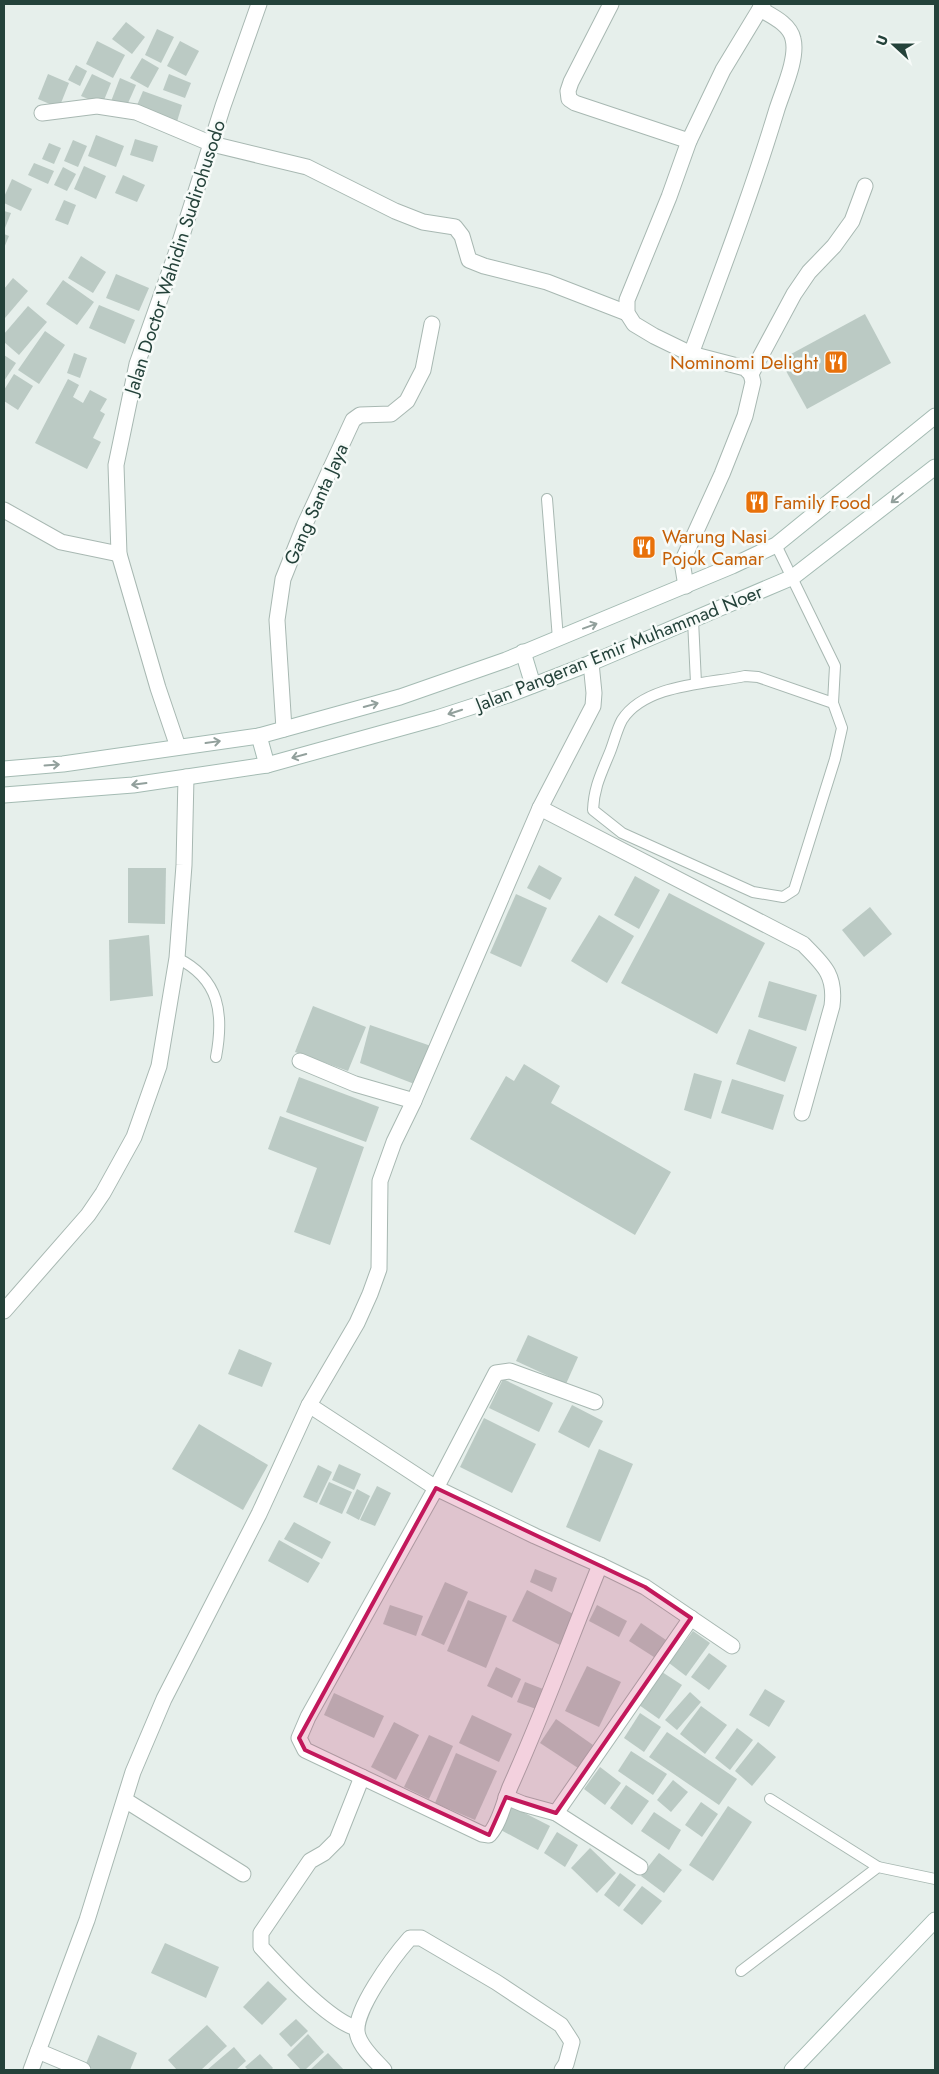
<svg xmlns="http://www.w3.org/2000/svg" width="939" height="2074" font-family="Jost,sans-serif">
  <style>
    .building { fill: #bbcac4 }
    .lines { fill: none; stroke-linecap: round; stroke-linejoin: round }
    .lane-casing { stroke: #a8b8b2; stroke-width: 12 }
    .street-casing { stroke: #a8b8b2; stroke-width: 17 }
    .secondary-casing { stroke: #a4bbb3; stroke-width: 17 }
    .lane { stroke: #fff; stroke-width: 10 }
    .street { stroke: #fff; stroke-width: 15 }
    .secondary { stroke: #fff; stroke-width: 15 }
    .oneway { stroke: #92a09c }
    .marked { fill: #c2185b; fill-opacity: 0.2; stroke: #c2185b; stroke-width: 4; stroke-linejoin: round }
    .labels { text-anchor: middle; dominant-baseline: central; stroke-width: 5; stroke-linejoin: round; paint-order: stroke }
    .street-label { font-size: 19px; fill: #24423a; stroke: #f7fbf9 }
    .food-label { font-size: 19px; fill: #c56008; stroke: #f7fbf9; text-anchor: start }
  </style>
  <rect width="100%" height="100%" fill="#e6efeb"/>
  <g class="building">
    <path d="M126 22 145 37 132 54 112 39Z"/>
    <path d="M157 29 174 37 161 63 145 55Z"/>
    <path d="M97 41 125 55 113 78 86 64Z"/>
    <path d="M180 41 199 51 186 76 167 66Z"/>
    <path d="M142 58 159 68 148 88 130 78Z"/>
    <path d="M76 65 87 71 80 86 68 80Z"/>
    <path d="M48 74 69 83 59 108 38 99Z"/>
    <path d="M92 74 111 83 102 105 81 96Z"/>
    <path d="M169 74 191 83 185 98 163 90Z"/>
    <path d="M120 78 136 85 125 110 110 104Z"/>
    <path d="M143 91 182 105 176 125 135 110Z"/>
    <path d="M96 135 124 146 116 167 88 156Z"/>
    <path d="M135 139 158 146 153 162 130 155Z"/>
    <path d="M73 140 87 146 78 167 64 161Z"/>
    <path d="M49 143 61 148 54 164 42 159Z"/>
    <path d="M34 163 54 171 48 184 28 175Z"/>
    <path d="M84 166 106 176 96 199 74 189Z"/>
    <path d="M63 167 76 174 67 191 54 185Z"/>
    <path d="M123 175 145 185 137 202 115 193Z"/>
    <path d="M12 179 32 189 21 211 4 203V197Z"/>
    <path d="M64 200 76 205 68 225 55 220Z"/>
    <path d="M4 211 11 213 5 228H4Z"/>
    <path d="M4 234 9 236 4 248Z"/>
    <path d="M81 256 106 272 93 293 68 278Z"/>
    <path d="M116 274 149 288 139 311 106 298Z"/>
    <path d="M13 278 28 291 5 318 4 289Z"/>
    <path d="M63 280 94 302 77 325 46 304Z"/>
    <path d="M99 305 135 320 125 344 89 328Z"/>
    <path d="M28 306 47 322 19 355 4 342V334Z"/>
    <path d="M865 314 891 363 807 409 780 360Z"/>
    <path d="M45 331 65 345 39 384 18 370Z"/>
    <path d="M74 353 87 358 80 378 67 373Z"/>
    <path d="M4 355 16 363 4 381Z"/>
    <path d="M14 374 33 386 18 410 4 401V390Z"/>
    <path d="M68 379 79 385 73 397 83 403 90 390 107 399 100 411 105 414 93 438 101 442 87 469 35 443Z"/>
    <path d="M539 865 562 878 550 900 527 888Z"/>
    <path d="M128 868H166L165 924 128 923Z"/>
    <path d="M635 876 660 890 639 929 614 915Z"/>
    <path d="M669 893 765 943 717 1034 621 983Z"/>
    <path d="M516 894 547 908 521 967 490 953Z"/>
    <path d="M870 907 892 934 864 957 842 930Z"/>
    <path d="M599 915 634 936 607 983 571 961Z"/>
    <path d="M149 935 153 996 110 1001 109 940Z"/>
    <path d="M769 981 817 995 806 1031 758 1017Z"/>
    <path d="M313 1006 366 1027 348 1071 295 1052Z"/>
    <path d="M370 1025 431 1046 417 1085 360 1063Z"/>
    <path d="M749 1029 797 1047 785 1082 736 1064Z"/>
    <path d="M524 1064 560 1086 551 1103 671 1172 635 1235 470 1139 506 1076 514 1081Z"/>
    <path d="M694 1073 722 1081 711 1119 684 1110Z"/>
    <path d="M299 1077 379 1107 366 1142 286 1112Z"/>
    <path d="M732 1079 784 1095 773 1130 721 1113Z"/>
    <path d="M280 1116 364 1147 330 1245 294 1232 317 1168 268 1149Z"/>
    <path d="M528 1335 578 1357 566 1384 516 1361Z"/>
    <path d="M239 1349 272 1363 262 1387 228 1374Z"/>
    <path d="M503 1379 553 1403 539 1432 489 1408Z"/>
    <path d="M572 1405 603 1421 589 1448 558 1432Z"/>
    <path d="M484 1418 536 1444 512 1493 460 1467Z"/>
    <path d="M199 1424 268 1465 243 1510 172 1469Z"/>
    <path d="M599 1449 633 1464 600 1542 566 1527Z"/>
    <path d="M339 1464 361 1474 354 1490 332 1480Z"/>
    <path d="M318 1465 332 1472 317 1503 303 1497Z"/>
    <path d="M329 1482 352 1492 342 1514 319 1504Z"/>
    <path d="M377 1486 391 1493 375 1526 360 1520Z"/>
    <path d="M357 1489 370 1496 359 1520 346 1513Z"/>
    <path d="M294 1522 331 1542 322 1559 284 1539Z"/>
    <path d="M279 1540 320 1563 308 1583 268 1561Z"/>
    <path d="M535 1569 557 1578 552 1592 530 1582Z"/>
    <path d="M445 1582 468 1592 444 1645 421 1635Z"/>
    <path d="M527 1590 575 1615 560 1645 512 1621Z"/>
    <path d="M468 1600 507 1616 486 1668 447 1651Z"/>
    <path d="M390 1605 423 1616 416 1636 383 1624Z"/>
    <path d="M597 1605 627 1621 619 1637 589 1621Z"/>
    <path d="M641 1623 669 1642 657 1659 629 1641Z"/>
    <path d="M693 1631 710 1643 686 1676 669 1663Z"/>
    <path d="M709 1653 727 1666 709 1690 691 1677Z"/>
    <path d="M587 1666 621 1682 599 1727 565 1711Z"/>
    <path d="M496 1667 521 1679 512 1698 487 1686Z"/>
    <path d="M662 1672 682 1685 659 1719 639 1705Z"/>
    <path d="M525 1682 543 1689 536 1709 517 1702Z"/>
    <path d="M765 1689 785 1701 769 1727 749 1715Z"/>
    <path d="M690 1692 701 1702 677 1730 665 1720Z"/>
    <path d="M334 1693 384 1716 374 1738 324 1715Z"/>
    <path d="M701 1706 727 1725 705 1754 680 1734Z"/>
    <path d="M640 1713 661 1727 644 1752 624 1738Z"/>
    <path d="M472 1715 512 1734 499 1762 459 1743Z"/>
    <path d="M556 1719 593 1745 578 1768 540 1743Z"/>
    <path d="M394 1722 419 1735 396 1780 371 1767Z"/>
    <path d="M737 1728 753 1740 730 1770 715 1758Z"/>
    <path d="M667 1732 737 1779 719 1805 649 1757Z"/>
    <path d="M429 1735 453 1746 429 1799 404 1787Z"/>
    <path d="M758 1742 776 1757 752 1786 735 1771Z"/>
    <path d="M631 1751 667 1774 653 1795 618 1771Z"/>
    <path d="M456 1753 497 1771 475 1820 435 1803Z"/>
    <path d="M600 1767 621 1783 605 1805 584 1789Z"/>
    <path d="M673 1780 688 1792 671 1812 657 1800Z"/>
    <path d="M626 1785 649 1801 632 1825 610 1808Z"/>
    <path d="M701 1802 718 1814 702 1837 685 1825Z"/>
    <path d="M511 1806 550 1826 538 1850 499 1829Z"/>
    <path d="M728 1806 752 1822 713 1881 689 1865Z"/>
    <path d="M654 1812 681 1830 669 1850 641 1831Z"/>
    <path d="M557 1832 578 1845 565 1867 544 1853Z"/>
    <path d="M590 1848 616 1873 597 1893 571 1868Z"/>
    <path d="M659 1853 682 1870 664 1893 641 1876Z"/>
    <path d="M620 1873 636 1885 619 1907 604 1895Z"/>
    <path d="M642 1886 662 1901 642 1925 623 1910Z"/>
    <path d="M165 1943 219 1967 206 1998 151 1973Z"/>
    <path d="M268 1981 287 1999 262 2025 243 2007Z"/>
    <path d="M296 2019 308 2031 291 2047 279 2034Z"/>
    <path d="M207 2025 227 2046 201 2070H177L168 2060Z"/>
    <path d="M308 2034 324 2052 305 2070H301L287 2055Z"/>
    <path d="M98 2035 137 2053 130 2070H95L85 2066Z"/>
    <path d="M234 2047 246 2061 236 2070H207Z"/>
    <path d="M328 2053 344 2070H310Z"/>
    <path d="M260 2054 273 2068 271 2070H248L245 2067Z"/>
  </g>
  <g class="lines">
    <g class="lane-casing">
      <g id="lane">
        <path d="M547 499 558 639"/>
        <path d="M776 545 835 666 833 703"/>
        <path d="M693 620 696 683"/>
        <path d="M745 676 758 677 833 703 842 728 835 759 794 890 783 897 753 892 622 833 593 810C594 787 601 774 610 752 614 742 617 729 622 720 645 684 707 684 745 676Z"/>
        <path d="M177 958C220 979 224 1014 216 1057"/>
        <path d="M770 1799 878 1867"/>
        <path d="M741 1971 878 1867 935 1879"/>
      </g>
    </g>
    <g class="street-casing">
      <g id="street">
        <path d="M611 4 571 82 568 91 569 99 575 103 689 141"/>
        <path d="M42 113 97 106 136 112 212 144 307 167 395 211 423 222 455 227 462 236 469 260 484 266 547 282 627 313"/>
        <path d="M691 354C721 273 752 192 777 109 783 90 798 58 793 39 790 24 772 16 760 9"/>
        <path d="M751 374 794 294 809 272 834 246 852 221 865 186"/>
        <path d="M4 510 61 542 119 554"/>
        <path d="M686 586 682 562 722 474 745 416 753 382 751 374 745 368 691 354 654 336 634 324 627 313V300L669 197 689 141 723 70 763 4"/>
        <path d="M284 729 277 620 283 579 305 524 353 420 360 415 391 414 407 401 423 370 432 324"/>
        <path d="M178 747 158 688 119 554 116 465 137 364 178 248 223 106 259 4"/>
        <path d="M540 808 803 944C824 965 836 975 832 1006L802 1113"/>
        <path d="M300 1061 355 1084 414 1101"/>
        <path d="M4 1311 88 1215 103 1193 134 1137 159 1066 177 958 184 865 186 777"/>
        <path d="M309 1405 436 1488 535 1536 600 1565C570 1639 543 1714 510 1787 504 1802 500 1823 489 1835L482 1834 305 1750 299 1738 308 1717 436 1488 496 1373 510 1371 595 1402"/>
        <path d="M600 1565 645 1587 732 1646"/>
        <path d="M506 1797 523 1804 556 1813 691 1618"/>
        <path d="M125 1800 243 1874"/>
        <path d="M556 1813 640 1867"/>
        <path d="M356 2028C328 2020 282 1970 261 1947V1933L310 1861 324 1853 337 1840 362 1777"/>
        <path d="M38 2051 83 2070"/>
        <path d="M31 2070 87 1920 133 1772 164 1699 259 1514 309 1405 357 1323 370 1294 379 1269 380 1181 394 1142 413 1103 540 808 593 706 594 693 591 663"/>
        <path d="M384 2070C375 2060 362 2049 358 2036 350 2014 395 1955 410 1938H421L496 1982 561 2025 572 2042 566 2064 562 2070"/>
      </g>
    </g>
    <g class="secondary-casing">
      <g id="secondary">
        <path d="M523 652 533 685"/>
        <path d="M259 736 267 765"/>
        <path d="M4 769 63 764 259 736 400 697 506 660 732 566 776 545 935 416"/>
        <path d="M4 795 133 785 267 765 437 718 508 695 591 663 793 577 935 467"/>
        <path d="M792 2070 935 1920"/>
      </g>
    </g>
    <use href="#lane" class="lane"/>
    <use href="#street" class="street"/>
    <use href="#secondary" class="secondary"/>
  </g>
  <defs><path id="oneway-shaft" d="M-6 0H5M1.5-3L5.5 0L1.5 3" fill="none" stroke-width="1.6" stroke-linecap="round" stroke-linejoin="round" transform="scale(1.25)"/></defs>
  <g class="oneway">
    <use href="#oneway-shaft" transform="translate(897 498) rotate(141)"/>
    <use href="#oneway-shaft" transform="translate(590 626) rotate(-20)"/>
    <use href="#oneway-shaft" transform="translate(371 705) rotate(-15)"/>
    <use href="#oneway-shaft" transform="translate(455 712) rotate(162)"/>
    <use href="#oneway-shaft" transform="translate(213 742) rotate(-8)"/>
    <use href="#oneway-shaft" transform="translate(299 756) rotate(165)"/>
    <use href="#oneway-shaft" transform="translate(52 765) rotate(-4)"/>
    <use href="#oneway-shaft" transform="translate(139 784) rotate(173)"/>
  </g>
  <path class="marked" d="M436 1488 645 1587 691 1618 556 1813 506 1797 489 1835 305 1750 299 1738Z"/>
  <defs>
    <g id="restaurant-square" transform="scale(1.25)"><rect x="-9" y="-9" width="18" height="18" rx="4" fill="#e8710a" stroke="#f7fbf9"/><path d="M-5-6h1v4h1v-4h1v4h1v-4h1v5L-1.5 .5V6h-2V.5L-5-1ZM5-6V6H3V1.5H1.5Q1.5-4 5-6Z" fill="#fff"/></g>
  </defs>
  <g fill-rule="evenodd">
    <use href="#restaurant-square" x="836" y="362"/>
    <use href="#restaurant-square" x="757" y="502"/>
    <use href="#restaurant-square" x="644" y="547"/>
  </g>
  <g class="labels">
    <g class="street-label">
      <text transform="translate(175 257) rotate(-72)">Jalan Doctor Wahidin Sudirohusodo</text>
      <text transform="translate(316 504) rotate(-66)">Gang Santa Jaya</text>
      <text transform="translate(619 648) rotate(-22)">Jalan Pangeran Emir Muhammad Noer</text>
    </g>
    <g class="food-label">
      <text x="818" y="362" text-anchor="end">Nominomi Delight</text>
      <text x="774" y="502">Family Food</text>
      <text x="662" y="536">Warung Nasi<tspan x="662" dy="22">Pojok Camar</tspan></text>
    </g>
  </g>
  <rect width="939" height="2074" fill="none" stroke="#24423a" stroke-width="10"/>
  <g transform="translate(894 45) rotate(291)" stroke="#f7fbf9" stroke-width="4" paint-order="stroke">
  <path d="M0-4L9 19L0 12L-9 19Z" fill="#24423a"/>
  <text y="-8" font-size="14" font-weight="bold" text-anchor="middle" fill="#24423a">U</text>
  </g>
</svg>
